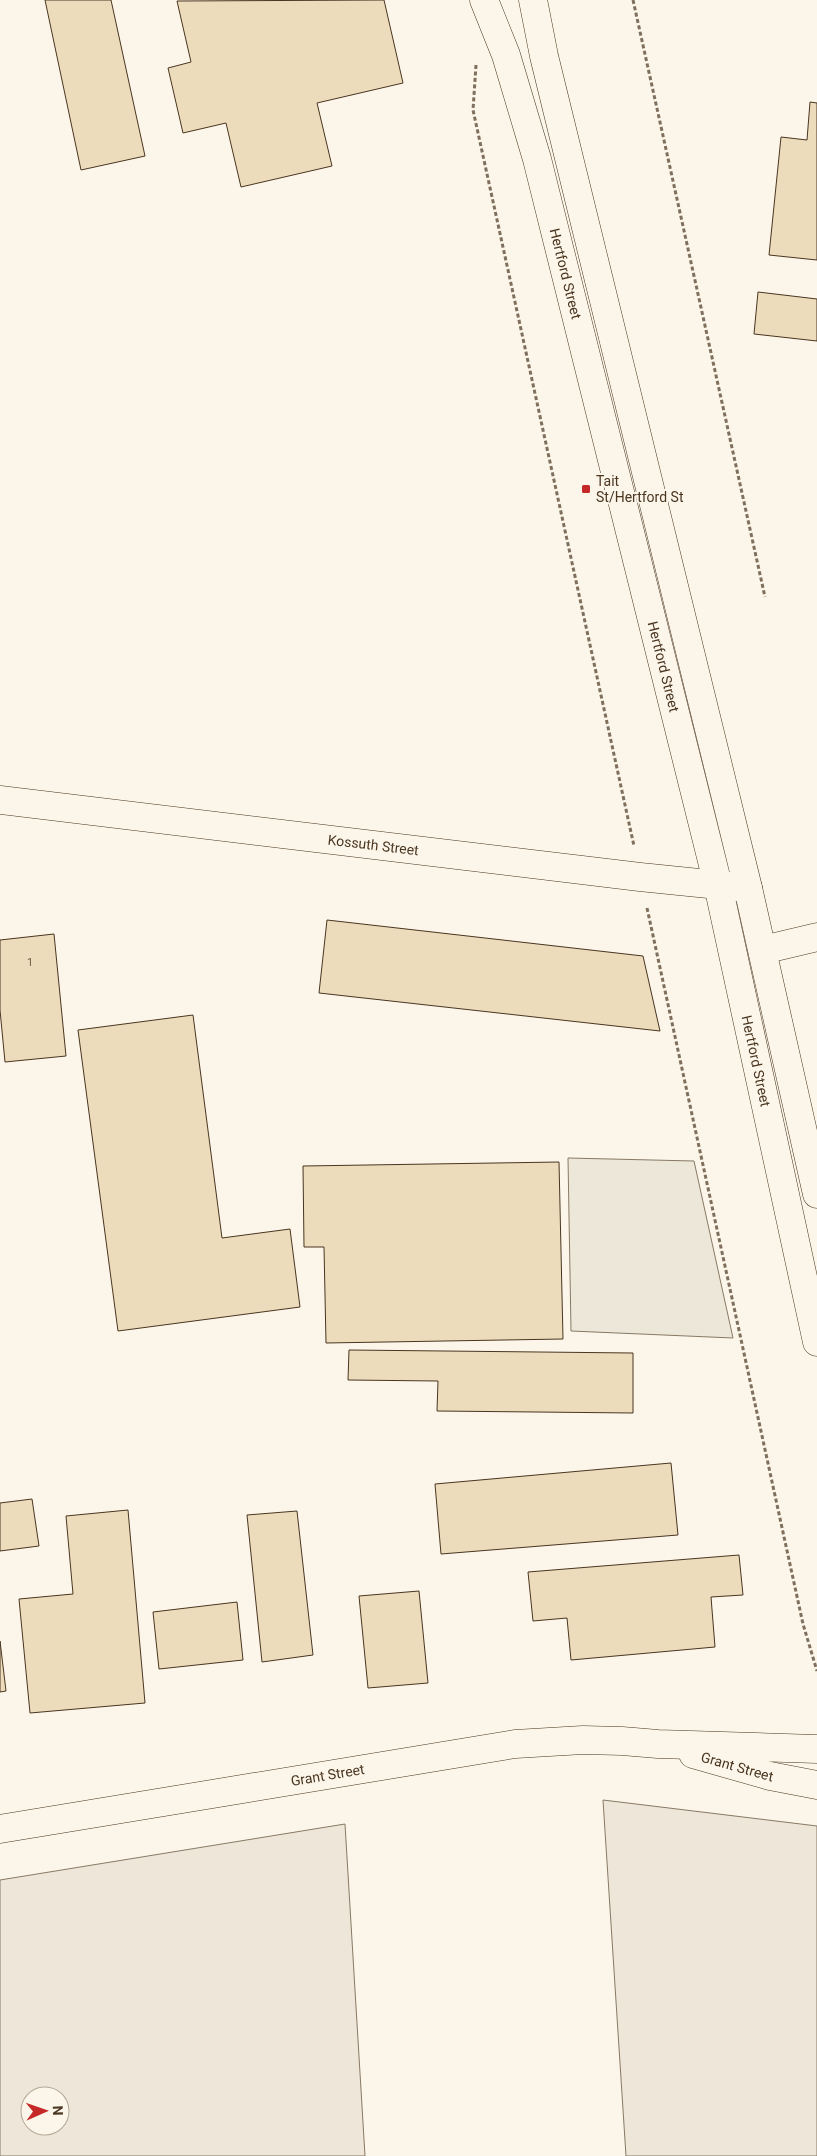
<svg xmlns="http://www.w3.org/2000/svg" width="817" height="2156" font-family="Roboto,sans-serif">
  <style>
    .green { fill: #ede6d9; stroke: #887966; fill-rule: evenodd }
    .parking { fill: #ede7d9; stroke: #887966 }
    .building { fill: #ecdcbc; stroke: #4a3520 }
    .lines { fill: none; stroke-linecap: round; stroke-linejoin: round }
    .minor-casing { stroke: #4a3520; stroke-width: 29 }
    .major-casing { stroke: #4a3520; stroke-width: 29 }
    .path { stroke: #7f6f5c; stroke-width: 3; stroke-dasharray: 4 2.5; stroke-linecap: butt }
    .minor { stroke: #fbf6e9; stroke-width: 28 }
    .major { stroke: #fbf6e9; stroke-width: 28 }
    .poi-dot { fill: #c62828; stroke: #fbf6e9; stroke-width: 2 }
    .labels { text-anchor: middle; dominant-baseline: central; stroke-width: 4; stroke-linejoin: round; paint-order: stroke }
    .number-label { font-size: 11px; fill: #725f47 }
    .street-label { font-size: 14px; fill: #4a3520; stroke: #fbf6e9 }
    .poi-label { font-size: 14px; fill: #4a3520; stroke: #fbf6e9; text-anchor: start }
  </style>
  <rect width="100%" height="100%" fill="#fbf6e9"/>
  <g class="green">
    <path d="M603 1800 817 1826V2156H626Z"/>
    <path d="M345 1824 365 2156H0V1880ZM30 2096H60V2126H30Z"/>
  </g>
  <path class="parking" d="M568 1158 694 1161 733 1338 571 1331Z"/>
  <g class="building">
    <path d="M45 0H111L145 156 81 170Z"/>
    <path d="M384 0 403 83 317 103 332 166 241 187 226 123 183 133 168 68 191 62 177 1Z"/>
    <path d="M810 102 817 103V260L769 255 781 137 807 140Z"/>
    <path d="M758 292 817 299V341L754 334Z"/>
    <path d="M327 920 643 956 660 1031 319 993Z"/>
    <path d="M54 934 66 1056 5 1062 0 1010V940Z"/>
    <path d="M193 1015 222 1238 290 1229 300 1307 118 1331 78 1030Z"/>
    <path d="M559 1162 563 1339 326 1343 324 1247H304L303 1166Z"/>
    <path d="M349 1350 633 1353V1413L437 1411 438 1381 348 1380Z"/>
    <path d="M671 1463 678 1535 441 1554 435 1484Z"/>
    <path d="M32 1499 39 1546 0 1551V1503Z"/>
    <path d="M128 1510 145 1703 30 1713 19 1599 73 1594 66 1516Z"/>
    <path d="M297 1511 313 1655 262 1662 247 1515Z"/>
    <path d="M739 1555 743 1595 711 1597 715 1647 571 1660 567 1618 533 1621 528 1572Z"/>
    <path d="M419 1591 428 1683 368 1688 359 1596Z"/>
    <path d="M237 1602 243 1660 159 1669 153 1612Z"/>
    <path d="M0 1641 6 1691 0 1692Z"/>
  </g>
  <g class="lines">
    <g class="minor-casing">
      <g id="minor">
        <path id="s1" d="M0 800 640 877 748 888"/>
        <path d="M763 950 817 937"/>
        <path id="s2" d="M693 1754 770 1776 817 1785"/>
        <path id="s3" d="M0 1829 515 1744 583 1740 622 1741 658 1744 817 1749"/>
      </g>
    </g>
    <g class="major-casing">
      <g id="major">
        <path id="s4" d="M484 0 506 55 537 159 718 885 817 1342"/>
        <path d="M533 0 544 56 748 888 817 1194"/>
      </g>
    </g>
    <g class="path">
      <path d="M633 0 765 597"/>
      <path d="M476 65 473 110 634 846"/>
      <path d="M647 908 803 1624 817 1671"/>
    </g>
    <use href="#minor" class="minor"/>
    <use href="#major" class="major"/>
  </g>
  <rect class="poi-dot" x="581" y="484" width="10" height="10" rx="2.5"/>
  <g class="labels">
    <g class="number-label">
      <text x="30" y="962">1</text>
    </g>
    <g class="street-label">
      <text stroke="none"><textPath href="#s4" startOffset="286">Hertford Street</textPath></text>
      <text stroke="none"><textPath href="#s4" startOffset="691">Hertford Street</textPath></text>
      <text stroke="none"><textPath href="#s1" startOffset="376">Kossuth Street</textPath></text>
      <text stroke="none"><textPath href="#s4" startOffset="1096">Hertford Street</textPath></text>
      <text stroke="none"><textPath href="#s2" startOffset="46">Grant Street</textPath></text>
      <text stroke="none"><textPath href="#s3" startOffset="332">Grant Street</textPath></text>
    </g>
    <g class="poi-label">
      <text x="596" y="481">Tait<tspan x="596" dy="16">St/Hertford St</tspan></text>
    </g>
  </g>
  <g transform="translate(45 2111) rotate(88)"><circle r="24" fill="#fbf6e9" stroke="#b4a999"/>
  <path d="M0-4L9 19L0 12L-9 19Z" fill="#c62828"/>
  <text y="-8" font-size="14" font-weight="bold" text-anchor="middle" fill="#4a3520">N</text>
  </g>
</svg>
